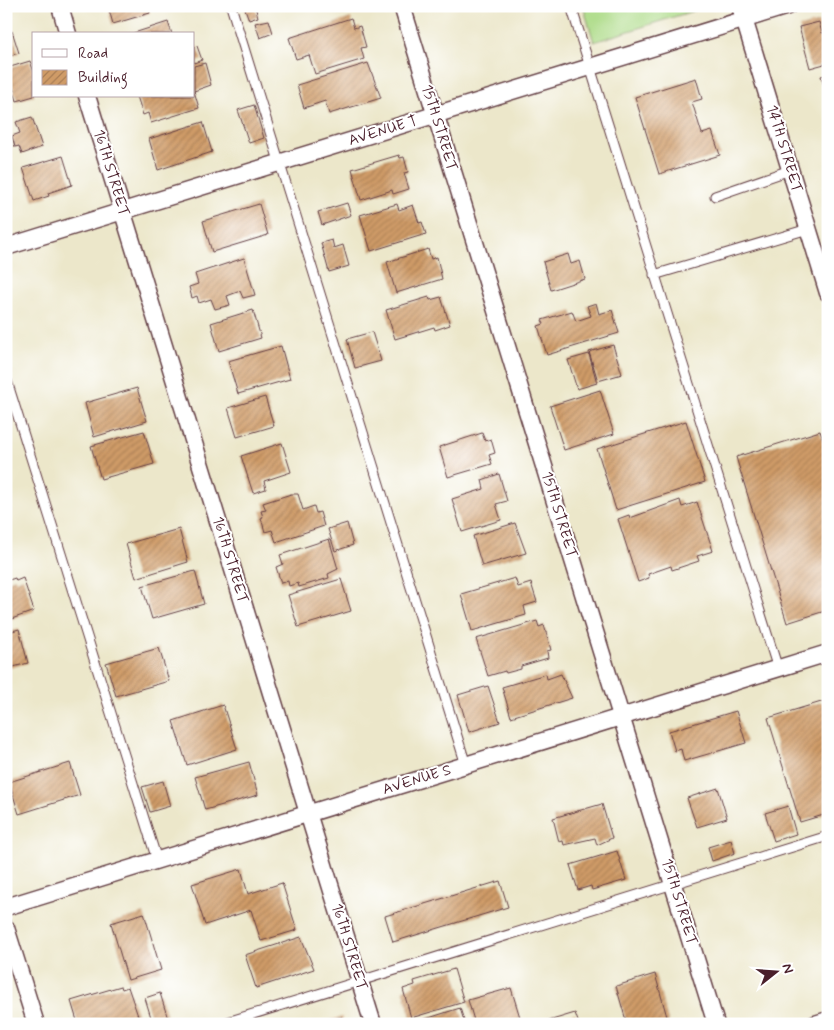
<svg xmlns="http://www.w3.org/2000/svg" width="834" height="1030" font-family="Mynerve,sans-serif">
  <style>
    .green { fill: #addb88; stroke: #7c7d5a }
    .building { fill: url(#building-hatch) }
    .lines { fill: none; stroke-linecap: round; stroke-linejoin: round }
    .lane-casing { stroke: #623d43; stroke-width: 11 }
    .street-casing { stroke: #623d43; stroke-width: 19 }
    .lane { stroke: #fff; stroke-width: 9 }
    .street { stroke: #fff; stroke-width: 16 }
    .labels { text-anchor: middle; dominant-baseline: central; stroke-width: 4; stroke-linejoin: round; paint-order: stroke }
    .street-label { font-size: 15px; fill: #4a1f2b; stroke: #fff }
  </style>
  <defs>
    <pattern id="building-hatch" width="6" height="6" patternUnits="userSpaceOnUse" patternTransform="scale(1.25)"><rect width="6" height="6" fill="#cf9b67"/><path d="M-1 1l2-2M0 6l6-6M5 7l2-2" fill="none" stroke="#aa7e55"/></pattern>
  </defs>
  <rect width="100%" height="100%" fill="#fff"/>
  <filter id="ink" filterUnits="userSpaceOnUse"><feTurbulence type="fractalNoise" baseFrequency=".02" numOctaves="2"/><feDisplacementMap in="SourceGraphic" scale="10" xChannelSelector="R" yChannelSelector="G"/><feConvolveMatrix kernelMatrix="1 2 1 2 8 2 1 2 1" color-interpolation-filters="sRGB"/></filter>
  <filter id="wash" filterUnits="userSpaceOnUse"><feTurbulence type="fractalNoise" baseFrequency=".0096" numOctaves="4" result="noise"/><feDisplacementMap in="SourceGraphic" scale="20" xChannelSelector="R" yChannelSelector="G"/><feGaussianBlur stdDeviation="1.12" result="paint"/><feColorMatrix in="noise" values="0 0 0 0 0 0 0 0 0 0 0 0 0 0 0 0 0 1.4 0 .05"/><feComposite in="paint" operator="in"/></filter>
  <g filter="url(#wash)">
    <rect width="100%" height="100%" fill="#ece7ca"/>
    <path class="green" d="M583 6H709L594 42Z"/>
    <g id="blocks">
      <g class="building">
        <path d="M108 6H148L150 13 113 24Z"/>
        <path d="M244 6H255L258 17 249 20Z"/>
        <path d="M351 18 354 28 360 26 366 47 361 48 364 59 315 74 309 55 296 59 289 38Z"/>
        <path d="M269 20 273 33 260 38 255 23Z"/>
        <path d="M168 22 172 34H134V33Z"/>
        <path d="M819 22 822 33 828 31V63L810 68 799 27Z"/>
        <path d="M12 31 19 53 6 57V32Z"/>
        <path d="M197 46 202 60 194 63V47Z"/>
        <path d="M30 61 34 72V96L17 101 7 68Z"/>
        <path d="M205 63 211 85 194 91V66Z"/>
        <path d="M368 63 381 98 329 114 325 101 304 108 297 85Z"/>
        <path d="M828 74V97H827L821 76Z"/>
        <path d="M696 78 702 99 692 102 702 134 712 131 720 155 659 174 635 97Z"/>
        <path d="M194 91 199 108 151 123 148 113 143 115 137 96H194Z"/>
        <path d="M254 105 264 138 249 143 238 110Z"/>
        <path d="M32 117 42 147 22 154 19 146 15 147 12 136 20 133 16 122Z"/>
        <path d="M203 122 212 152 158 170 149 139Z"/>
        <path d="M399 155 400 158 404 157 408 172 404 173 409 189 393 194 392 190 361 200 352 169Z"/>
        <path d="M63 156 72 185 48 193 49 196 34 201 23 168Z"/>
        <path d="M347 203 351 215 322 225 318 212Z"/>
        <path d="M259 204 268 235 212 252 203 221Z"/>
        <path d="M397 204 399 210 413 205 419 223 422 222 426 234 371 251 360 215Z"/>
        <path d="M332 240 334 248 343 245 349 266 329 272 321 243Z"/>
        <path d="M428 249 431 259 437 257 442 279 396 293 387 262Z"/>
        <path d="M568 254 571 264 580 261 585 279 551 290 543 262Z"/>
        <path d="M244 258 255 295 243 298 240 291 227 296 230 305 215 309 211 299 199 303 197 296 192 298 189 287 198 284 195 274Z"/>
        <path d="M429 297 430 300 441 297 450 325 435 330 434 327 395 339 386 310Z"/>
        <path d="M596 303 599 314 612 310 619 333 547 355 538 326 544 324 542 320 572 311 576 321 591 316 587 306Z"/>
        <path d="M253 310 261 338 219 351 211 323Z"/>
        <path d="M372 332 381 361 355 368 347 339Z"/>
        <path d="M613 345 622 374 598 381 589 352Z"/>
        <path d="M281 346 290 379 238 394 228 361Z"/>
        <path d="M589 354 597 383 577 389 568 360Z"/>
        <path d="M137 388 147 421 94 437 85 403Z"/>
        <path d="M600 390 614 434 564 450 550 406Z"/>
        <path d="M265 397 274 426 237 437 228 408Z"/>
        <path d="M686 421 705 482 616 510 597 449Z"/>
        <path d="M144 431 154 464 101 479 91 446Z"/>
        <path d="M820 431 828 454V610L787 623 736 457Z"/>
        <path d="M482 433 485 441 491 439 495 453 489 455 492 464 448 477 439 447Z"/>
        <path d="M282 443 291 472 264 481 266 489 253 493 241 456Z"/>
        <path d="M499 474 507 501 496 504 501 520 462 532 452 499 484 489 482 480Z"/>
        <path d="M291 494H298L303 510 314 506 316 513 320 512 324 526 276 542 272 530 265 532 261 518 263 517 261 511 266 510 263 503Z"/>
        <path d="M680 500 682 507 697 502 713 551 697 556 699 561 672 570 671 566 648 574 649 578 638 582 618 519 629 515 630 518Z"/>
        <path d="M347 523 353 545 335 551 328 529Z"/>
        <path d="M515 523 526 553 482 566 473 536Z"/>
        <path d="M179 529 188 562 136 578 126 544Z"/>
        <path d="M329 539 338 569 328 574 329 578 299 587 298 583 289 586 288 581 281 583 276 567 283 564 280 555Z"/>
        <path d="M195 571 204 604 152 619 142 586Z"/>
        <path d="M15 578 16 581 23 578 34 611 6 621V581Z"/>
        <path d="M515 578 518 587 531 583 537 602 524 606 526 615 472 631 461 594Z"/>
        <path d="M341 579 351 611 298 627 288 595Z"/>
        <path d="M537 621 539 627 544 625 551 650 547 651 548 658 521 666V669L506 673 505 671 488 676 476 639Z"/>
        <path d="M19 629 28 663 6 669V633Z"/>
        <path d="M159 648 169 681 116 696 106 663Z"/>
        <path d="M546 674 547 679 561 674 572 698 511 717 502 687Z"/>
        <path d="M488 686 500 722 469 732 458 695Z"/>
        <path d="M828 700 827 814 800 822 768 718Z"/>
        <path d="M223 705 237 749 187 765 173 721Z"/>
        <path d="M736 711 746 743 684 761 681 749 675 751 669 731Z"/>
        <path d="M249 762 258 795 205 810 195 777Z"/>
        <path d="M70 763 80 795 19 814 9 782Z"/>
        <path d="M163 781 170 806 150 812 142 787Z"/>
        <path d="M718 788 727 818 697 827 687 798Z"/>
        <path d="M602 804 612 838 597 845 595 838 564 845 563 841 559 842 553 818Z"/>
        <path d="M788 806 796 834 774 841 765 813Z"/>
        <path d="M731 840 735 853 712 861 708 847Z"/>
        <path d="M617 851 626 880 592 890 591 886 578 890 570 865Z"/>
        <path d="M241 869 248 894 282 883 297 930 261 941 251 910 205 925 192 884Z"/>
        <path d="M500 881 508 907 393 942 385 916Z"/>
        <path d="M144 913 161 970 128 980 111 923Z"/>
        <path d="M301 937 314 969 256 988 245 955Z"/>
        <path d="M454 969 464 1002 411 1018 403 989 415 985 414 981Z"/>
        <path d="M655 974 669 1024H627L616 986Z"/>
        <path d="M121 986 122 989 128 987 138 1016 113 1024H78L71 1001Z"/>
        <path d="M511 988 522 1024H475L468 1000Z"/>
        <path d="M160 993 168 1019 153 1024 145 998Z"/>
        <path d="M460 1008 465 1024H413V1023Z"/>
        <path d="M575 1013 579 1024H542V1023Z"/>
        <path d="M342 1017 344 1024H319V1023Z"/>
      </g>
    </g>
  </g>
  <g filter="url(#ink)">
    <use href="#blocks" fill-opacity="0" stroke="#623d43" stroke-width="1"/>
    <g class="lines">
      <g class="lane-casing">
        <g id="lane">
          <path d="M231 6 466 765"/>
          <path d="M571 6 778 669"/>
          <path d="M715 196 790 170"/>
          <path d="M654 275 808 229"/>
          <path d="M6 378 157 860"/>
          <path d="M221 1024 828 836"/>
        </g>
      </g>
      <g class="street-casing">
        <g id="street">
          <path d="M60 6 68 34"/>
          <path d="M402 6 716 1024"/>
          <path d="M740 6 828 293"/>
          <path d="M87 96 373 1024"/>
          <path d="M6 247 788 6"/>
          <path d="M6 907 828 653"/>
          <path d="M6 928 36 1024"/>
          <path d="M815 1024 828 1020"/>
        </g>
      </g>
      <use href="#lane" class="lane"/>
      <use href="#street" class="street"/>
    </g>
  </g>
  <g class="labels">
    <g class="street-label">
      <text transform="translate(439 128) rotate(73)">15TH STREET</text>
      <text transform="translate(383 131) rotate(-17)">AVENUE T</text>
      <text transform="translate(784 149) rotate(73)">14TH STREET</text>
      <text transform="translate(111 173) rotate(73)">16TH STREET</text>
      <text transform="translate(559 515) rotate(73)">15TH STREET</text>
      <text transform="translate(230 560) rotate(73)">16TH STREET</text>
      <text transform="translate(417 780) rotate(-17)">AVENUE S</text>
      <text transform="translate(679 902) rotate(73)">15TH STREET</text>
      <text transform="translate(349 947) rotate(73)">16TH STREET</text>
    </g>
  </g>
  <rect width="834" height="1030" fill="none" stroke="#fff" stroke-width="25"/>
  <rect x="32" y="32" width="162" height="65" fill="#ffffff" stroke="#b7a5aa"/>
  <rect x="42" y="49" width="25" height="8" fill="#ffffff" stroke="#b7a5aa"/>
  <text x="78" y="58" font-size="15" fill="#4a1f2b">Road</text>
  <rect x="42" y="70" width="25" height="15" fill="url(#building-hatch)" stroke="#b7a5aa"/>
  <text x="78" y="82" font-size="15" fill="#4a1f2b">Building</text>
  <g transform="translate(776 972) rotate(73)" stroke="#ffffff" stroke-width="4" paint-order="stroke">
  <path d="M0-4L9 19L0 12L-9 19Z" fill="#4a1f2b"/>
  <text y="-8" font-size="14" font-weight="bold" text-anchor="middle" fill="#4a1f2b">N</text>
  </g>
</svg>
